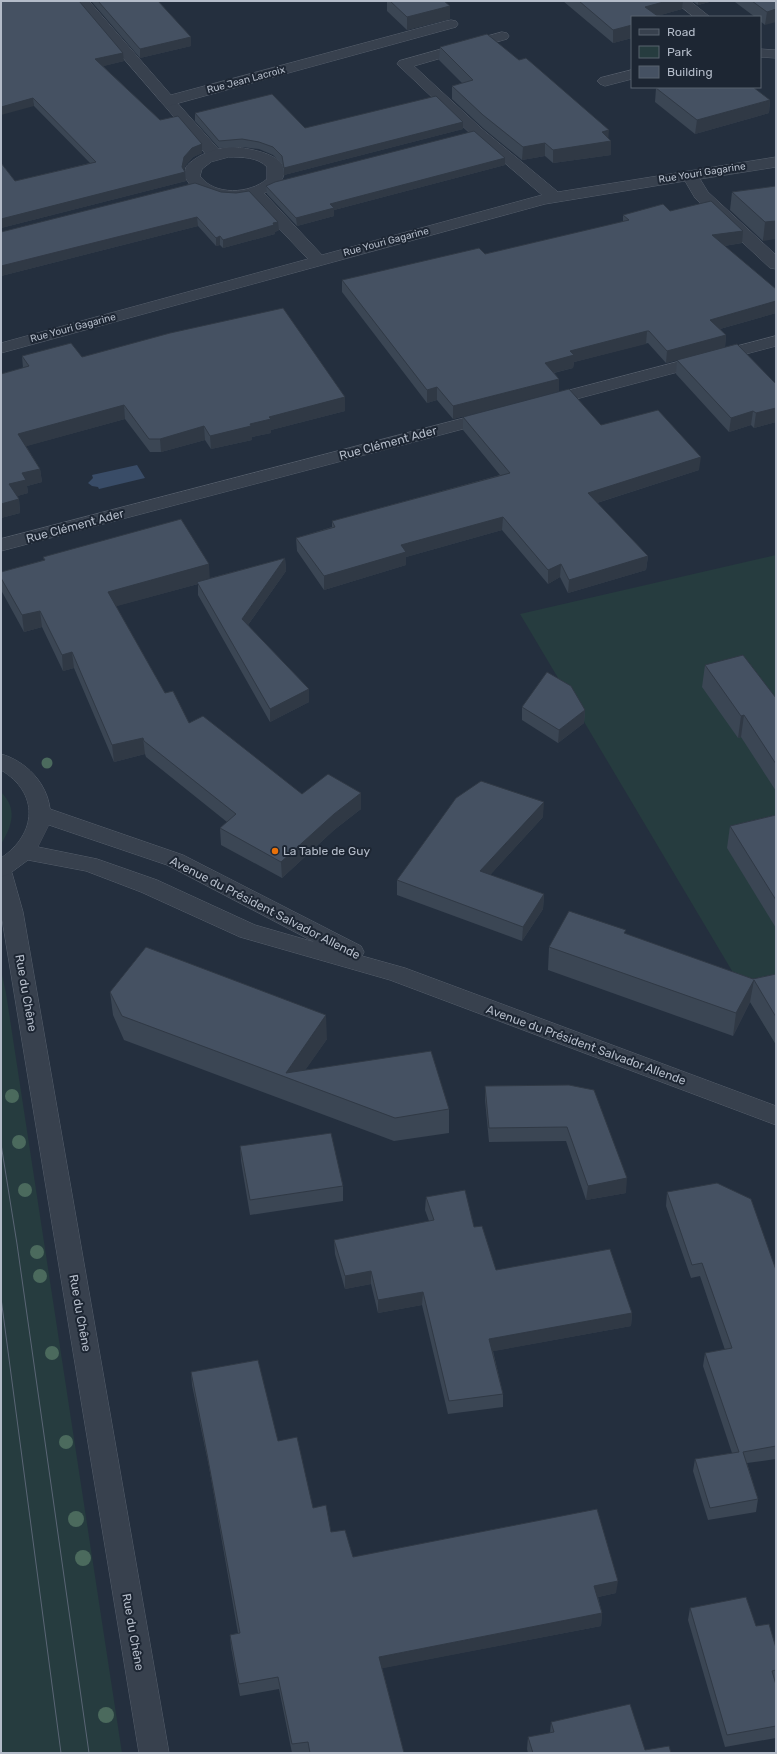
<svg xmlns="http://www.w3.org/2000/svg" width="777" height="1754" font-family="Rubik,sans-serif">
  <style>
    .green { fill: #263c3f }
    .water { fill: #394c67 }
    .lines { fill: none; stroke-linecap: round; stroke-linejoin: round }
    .pedestrian-casing { stroke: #565f6c; stroke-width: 1 }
    .minor-casing { stroke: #565f6c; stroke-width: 1 }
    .tertiary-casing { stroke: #565f6c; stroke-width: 1 }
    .pedestrian { fill: #38414e; fill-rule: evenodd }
    .minor { fill: #38414e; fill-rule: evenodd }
    .tertiary { fill: #38414e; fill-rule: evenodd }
    .tram { stroke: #5a6575; stroke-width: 1 }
    .tree { fill: #4b6a5d }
    .wall { fill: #3b4654 }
    .shaded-wall { fill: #303945 }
    .building { fill: #455162; stroke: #303945 }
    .food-dot { fill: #e8710a; stroke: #1d2633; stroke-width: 1.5 }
    .labels { text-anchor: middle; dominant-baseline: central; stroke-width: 4; stroke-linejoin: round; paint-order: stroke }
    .far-street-label { font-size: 10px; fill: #b4bcc9; stroke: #1d2633 }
    .street-label { font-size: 12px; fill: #b4bcc9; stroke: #1d2633 }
    .poi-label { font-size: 12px; fill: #b4bcc9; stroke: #1d2633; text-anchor: start }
  </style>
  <rect width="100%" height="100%" fill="#242f3e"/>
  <g class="green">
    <path d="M776 555V1045L520 614Z"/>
    <path d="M1 792C18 809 12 826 1 844Z"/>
    <path d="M1 970 6 993 122 1753H1Z"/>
  </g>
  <path class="water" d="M137 465 145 478 99 489 98 487 92 486 88 483 93 478 92 475Z"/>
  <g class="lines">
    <g class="pedestrian-casing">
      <path id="pedestrian" d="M168 96 173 98 221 152 223 155 221 158 215 160 209 158 163 104 160 101 163 98Z"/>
    </g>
    <g class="minor-casing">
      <g id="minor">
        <path d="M74 1H89L171 95 446 21 451 20 456 21 458 24 456 27 168 106 163 104Z"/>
        <path d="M674 1H690L710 17H694Z"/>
        <path d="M502 32 507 33 509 36 507 39 414 66 482 129 558 192 776 157V167L700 179 708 192 776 255V269L770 268 695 198 685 181 545 204 1 353V343L308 259 250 198C235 202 203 200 192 187 189 184 187 180 184 176 185 174 185 170 186 167 188 164 192 161 195 159 203 153 219 148 230 147 245 147 298 155 281 181 277 187 272 191 264 193L322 255 542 195 472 135 397 64 399 61ZM229 157C242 157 258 157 267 167V179C250 194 214 196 200 176L202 169 211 162Z"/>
        <path d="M760 49 776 50V58L760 57Z"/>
        <path d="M632 70V79L605 86 600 84 597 81 600 78Z"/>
        <path d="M776 336V346L546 407 540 406 537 402 540 398Z"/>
        <path d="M491 411 497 412 500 416 497 420 1 551V539Z"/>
        <path d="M1 865 9 868 12 873 23 912 169 1753H139L1 913Z"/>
      </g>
    </g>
    <g class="tertiary-casing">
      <path id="tertiary" d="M1 754C26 761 47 783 50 809L183 855 361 946 364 952 362 956 405 968 776 1106V1125L390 980 240 937 141 892 86 871 28 860 9 874 1 877V858C37 834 40 793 1 770ZM49 825 167 865 314 942 255 925 157 880 97 859 38 847Z"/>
    </g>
    <use href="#pedestrian" class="pedestrian"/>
    <use href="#minor" class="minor"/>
    <use href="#tertiary" class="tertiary"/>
    <g class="tram">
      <path d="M1 1144 17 1244 89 1753"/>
      <path d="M1 1298 61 1753"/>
    </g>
  </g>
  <g class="tree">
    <circle cx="47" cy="763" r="5.5"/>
    <circle cx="12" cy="1096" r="7"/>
    <circle cx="19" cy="1142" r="7"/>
    <circle cx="25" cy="1190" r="7"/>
    <circle cx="37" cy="1252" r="7"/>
    <circle cx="40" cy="1276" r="7"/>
    <circle cx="52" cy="1353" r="7"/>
    <circle cx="66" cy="1442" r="7"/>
    <circle cx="76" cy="1519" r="8"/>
    <circle cx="83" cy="1558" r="8"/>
    <circle cx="106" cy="1715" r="8"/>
  </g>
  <g class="wall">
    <path d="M1 1 124 61 103 66 160 120 202 153 193 157 185 166 184 170 185 172 186 181 1 228V163L15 181 90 163 34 106Z"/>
    <path d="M91 1H158L191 37V46L140 58Z"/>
    <path d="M387 1H444L450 19 407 30 387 11Z"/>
    <path d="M563 1H683L682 9 657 16 632 17V38L613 43Z"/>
    <path d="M692 1H713L698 5Z"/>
    <path d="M728 1H776L765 25 760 21V17H755L735 2Z"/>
    <path d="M440 47 608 138 611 141V155L553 163 545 156 522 160 483 128 452 99V86L462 83 439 60Z"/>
    <path d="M656 88 770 100 769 113 695 134 655 102Z"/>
    <path d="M195 113 305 128 463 129 284 175 282 164 273 155 259 149 242 147 219 148 195 121Z"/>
    <path d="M505 158V165L334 210V216L297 226 267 194 266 186Z"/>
    <path d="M195 183 279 230 275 232V234L223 248 220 245 216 246 198 226 1 276V232Z"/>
    <path d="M776 186 763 241 730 210 732 192Z"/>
    <path d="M670 211 742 243 724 246 776 313 720 329 726 335 725 347 776 384V422L754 428 751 425 729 432 676 374 677 360 666 363 648 343 574 362 573 368 554 373 559 379V391L453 419 437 400 427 403 342 292V280L485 254 623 222V215Z"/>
    <path d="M22 356 82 357 345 411 271 430V433L252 437V440L211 449 205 440 161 452H150L125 419 26 446 40 469 42 482 27 486 28 493 17 496 19 499 20 513 1 518V374L23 368Z"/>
    <path d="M463 417 601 425 699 470 597 503 648 556 646 570 568 593 560 577 548 584 502 530 406 557V565L324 590 297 551 296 538 332 527V521L500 475 463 430Z"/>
    <path d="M43 557 210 578 285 558 286 571 248 625 309 702 270 722 198 595V584L116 606 165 693 189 723 302 794 361 809 334 830 282 878 221 845 220 828 227 822 146 757 145 754 114 762 74 668 63 671 42 627 24 632 1 590V572L44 560Z"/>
    <path d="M705 665 776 698V791L741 737 738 738 702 687Z"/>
    <path d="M522 707 585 710 584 723 558 743 522 720Z"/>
    <path d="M776 815V928L727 848 730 826Z"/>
    <path d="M543 817 490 875 544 894 543 909 522 941 397 895V880Z"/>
    <path d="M626 934 753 979 776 974V1043H775L750 1002 733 1036 548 970 549 947Z"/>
    <path d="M110 992 327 1039 305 1070 449 1109V1133L394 1141 124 1040 113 1015Z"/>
    <path d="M569 1085 626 1193 586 1200 566 1141 489 1142 485 1100V1086Z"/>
    <path d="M240 1146 343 1186V1201L250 1215 241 1161Z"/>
    <path d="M667 1192 776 1270V1459L747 1463 758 1499 756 1512 708 1520 693 1471 695 1459 732 1453 703 1366 705 1353 725 1350 700 1276 691 1278 666 1206Z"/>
    <path d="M426 1197 474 1227 496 1270 632 1313 631 1326 493 1351 503 1394V1407L448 1414 422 1305 378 1313 371 1284 345 1289 335 1254 334 1240 429 1221 425 1210Z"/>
    <path d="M191 1372 278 1441 313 1508 331 1532 353 1557 616 1593 598 1597 602 1613 601 1626 382 1668 404 1753H292L279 1689 240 1696 231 1647 230 1635 238 1633 209 1467 192 1385Z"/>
    <path d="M690 1608 756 1626 776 1648V1682H775L776 1685V1738L725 1747 688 1620Z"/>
    <path d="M551 1722 645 1750 671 1753H528L527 1749 528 1737 550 1733Z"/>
  </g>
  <g class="shaded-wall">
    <path d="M667 1H683L682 9 654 17 645 7Z"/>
    <path d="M698 1H713L698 5Z"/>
    <path d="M450 6V19L407 30V17Z"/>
    <path d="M776 9V22L765 25 767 12Z"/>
    <path d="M632 25V38L613 43V30Z"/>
    <path d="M191 37V46L140 58V49Z"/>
    <path d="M123 53 124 61 96 68 95 59Z"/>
    <path d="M33 98 34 106 1 115V107Z"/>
    <path d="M770 100 769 113 695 134 697 120Z"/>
    <path d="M463 122V129L284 175V168Z"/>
    <path d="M609 130 608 142 611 141V155L553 163V150Z"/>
    <path d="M545 143V156L522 160 523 147Z"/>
    <path d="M202 144V153L193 157 185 166 183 173 185 172 186 181 1 228V219L184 157 192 148Z"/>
    <path d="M505 158V165L334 210V216L297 226 296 218 330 204Z"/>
    <path d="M197 217 198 226 1 276V266Z"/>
    <path d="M776 221V239L763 241 765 222Z"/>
    <path d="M278 222 279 230 275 232V234L223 248V240Z"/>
    <path d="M743 231 742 243 711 248 712 235Z"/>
    <path d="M220 236V245L216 246V238Z"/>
    <path d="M776 301V313L709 332 710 320Z"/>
    <path d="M647 331 646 344 574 362 573 368 544 375 545 363 570 351Z"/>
    <path d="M726 335 725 348 666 363 667 351Z"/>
    <path d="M559 379V391L453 419V406Z"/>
    <path d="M437 387V400L427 403V390Z"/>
    <path d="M345 397V411L271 430V433L252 437V440L211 449 210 436 250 424 269 417Z"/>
    <path d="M124 405 125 419 20 448 18 434Z"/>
    <path d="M776 408V422L754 428 756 413Z"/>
    <path d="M753 411 751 425 729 432 731 418Z"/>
    <path d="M204 426 205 440 161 452 160 439Z"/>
    <path d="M701 457 699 470 587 506 588 493Z"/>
    <path d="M40 469 42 482 27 486 28 493 11 498 9 484 22 473Z"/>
    <path d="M19 499 20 513 1 518V504Z"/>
    <path d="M503 517 502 530 406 557V565L324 590V576L401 545Z"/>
    <path d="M648 556 646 570 568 593 569 580Z"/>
    <path d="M285 558 286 571 243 632 242 619Z"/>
    <path d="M209 564 210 581 197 582 198 584 110 608 108 592Z"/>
    <path d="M561 564 560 577 548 584V570Z"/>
    <path d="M40 611 42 627 24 632 22 615Z"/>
    <path d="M72 652 74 668 63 671 62 655Z"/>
    <path d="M309 689V702L270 722V709Z"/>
    <path d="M585 710 584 723 558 743 559 730Z"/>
    <path d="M744 715 741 737 738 738 741 716Z"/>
    <path d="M143 738 145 754 114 762 112 745Z"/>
    <path d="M361 793V809L334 830 282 878 281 862 334 814Z"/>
    <path d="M544 802 543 817 480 886V871Z"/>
    <path d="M544 894 543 909 522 941 523 927Z"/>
    <path d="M754 980 750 1002 733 1036 736 1013Z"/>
    <path d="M326 1015 327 1039 297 1082 286 1073Z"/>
    <path d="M627 1178 626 1193 586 1200 588 1186Z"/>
    <path d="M371 1271V1284L345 1289V1276Z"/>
    <path d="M423 1292 422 1305 378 1313V1300Z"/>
    <path d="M632 1313 631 1326 489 1352V1339Z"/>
    <path d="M618 1581 616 1593 593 1598 594 1586Z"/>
    <path d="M602 1613 601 1626 379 1669V1657Z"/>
  </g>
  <g class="building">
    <path d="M1 1H79L123 53 95 59 160 120 178 116 202 144 192 148 184 157 182 167 185 172 1 219V163L15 181 96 162 33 98 1 107Z"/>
    <path d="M98 1H158L191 37 140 49Z"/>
    <path d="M390 1H444L450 6 407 17Z"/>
    <path d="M579 1H667L645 7 659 17H632V25L613 30Z"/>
    <path d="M752 1H776V9L767 12Z"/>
    <path d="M487 34 519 60 526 58 609 130 602 132 611 141 553 150 545 143 523 147 483 115 452 86 473 80 440 47Z"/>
    <path d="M662 87H753L770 100 697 120 656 88Z"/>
    <path d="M272 94 305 128 436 96 463 122 284 168 282 156 273 147 259 142 242 139 219 141 195 113Z"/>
    <path d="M474 131 505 158 330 204 334 208 296 218 266 186 275 182Z"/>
    <path d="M195 183 221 192 236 193 249 191 278 222 273 223 274 225 223 240 220 236 216 238 197 217 1 266V232Z"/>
    <path d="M776 186V221L765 222 732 192Z"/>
    <path d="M711 201 743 231 712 235 776 289V301L710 320 726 335 667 351 649 331H647L570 351 574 355 545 363 559 379 453 406 437 387 427 390 342 280 479 248 485 254 629 220 623 215 663 204 670 211Z"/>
    <path d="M283 308 345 397 269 417 271 419 250 424 251 426 210 436 204 426 160 439H149L124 405 18 434 40 469 22 473 26 480 9 484 19 499 1 504V374L29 366 22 356 71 343 82 357 170 333Z"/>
    <path d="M737 344 776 384V408L756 413 753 411 731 418 677 360Z"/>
    <path d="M569 389 601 425 658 410 701 457 588 493 648 556 569 580 561 564 548 570 503 517 401 545 406 552 324 576 296 538 335 527 332 521 510 473 463 417Z"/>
    <path d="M181 519 209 564 108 592 165 693 173 691 189 723 203 716 302 794 328 774 361 793 334 814 281 862 220 828 236 814 144 741 143 738 112 745 72 652 62 655 40 611 22 615 1 578V572L45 560 43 557Z"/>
    <path d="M285 558 242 619 309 689 270 709 197 582Z"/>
    <path d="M743 655 776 698V764L744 715 741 716 705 665Z"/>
    <path d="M547 672 571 686 585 710 559 730 522 707Z"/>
    <path d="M481 781 544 802 480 871 544 894 523 927 397 880 456 798Z"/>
    <path d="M776 815V900L730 826Z"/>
    <path d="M569 911 626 930 624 933 753 979 776 974V1017L754 980 736 1013 549 947Z"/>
    <path d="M146 947 326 1015 286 1073 431 1051 449 1109 395 1118 122 1016 110 992Z"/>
    <path d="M569 1085 594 1090 627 1178 588 1186 567 1127 489 1128 485 1086Z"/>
    <path d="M331 1133 343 1186 250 1200 240 1146Z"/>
    <path d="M717 1183 751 1199 776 1270V1446L743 1452 758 1499 710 1508 695 1459 739 1452 705 1353 732 1348 702 1263 692 1265 667 1192Z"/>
    <path d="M465 1190 474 1227 482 1226 496 1270 610 1249 632 1313 489 1339 503 1394 449 1401 423 1292 378 1300 371 1271 345 1276 334 1240 434 1220 426 1197Z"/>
    <path d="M258 1360 278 1441 297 1437 313 1508 326 1505 331 1532 345 1530 353 1557 597 1509 618 1581 594 1586 602 1613 379 1657 404 1753H310L308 1742 292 1744 278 1677 239 1684 230 1635 240 1633 207 1454 191 1372Z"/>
    <path d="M746 1597 756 1626 769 1624 776 1648V1670L772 1671 776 1685V1726L727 1735 690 1608Z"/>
    <path d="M630 1704 645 1750 669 1746 671 1753H533L528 1737 554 1732 551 1722Z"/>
  </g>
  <circle class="food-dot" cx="275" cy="851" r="4"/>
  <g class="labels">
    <g class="far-street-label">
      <text transform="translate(246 80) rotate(-15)">Rue Jean Lacroix</text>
      <text transform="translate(702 173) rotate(-9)">Rue Youri Gagarine</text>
      <text transform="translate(386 242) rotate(-15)">Rue Youri Gagarine</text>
      <text transform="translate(73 328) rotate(-15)">Rue Youri Gagarine</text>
    </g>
    <g class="street-label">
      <text transform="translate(388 443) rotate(-15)">Rue Clément Ader</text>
      <text transform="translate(75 526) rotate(-15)">Rue Clément Ader</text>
      <text transform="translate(265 908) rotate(27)">Avenue du Président Salvador Allende</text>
      <text transform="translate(26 993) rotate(80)">Rue du Chêne</text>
      <text transform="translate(586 1045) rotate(20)">Avenue du Président Salvador Allende</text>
      <text transform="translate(80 1313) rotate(80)">Rue du Chêne</text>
      <text transform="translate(133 1632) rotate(80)">Rue du Chêne</text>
    </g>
    <g class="poi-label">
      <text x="283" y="851">La Table de Guy</text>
    </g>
  </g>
  <rect width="777" height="1754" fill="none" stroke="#b4bcc9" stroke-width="4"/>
  <rect x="631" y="16" width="130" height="72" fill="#1d2633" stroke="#59626f"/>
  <rect x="639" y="29" width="20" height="6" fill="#38414e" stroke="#59626f"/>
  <text x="667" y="36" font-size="12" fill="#b4bcc9">Road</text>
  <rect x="639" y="46" width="20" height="12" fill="#263c3f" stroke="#59626f"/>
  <text x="667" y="56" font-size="12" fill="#b4bcc9">Park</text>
  <rect x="639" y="66" width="20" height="12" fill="#455162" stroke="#59626f"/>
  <text x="667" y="76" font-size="12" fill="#b4bcc9">Building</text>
</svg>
